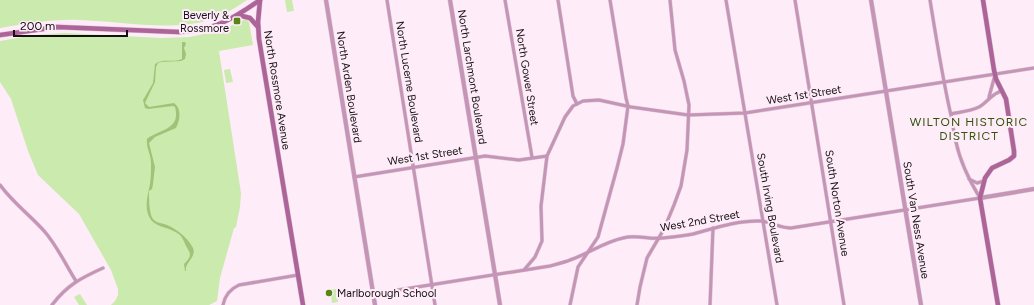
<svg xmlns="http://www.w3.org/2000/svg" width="1034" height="305" font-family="Figtree,sans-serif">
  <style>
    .green { fill: #cbeaad }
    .water { fill: #9fc479 }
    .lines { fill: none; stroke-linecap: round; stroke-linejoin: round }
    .minor-casing { stroke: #d9c9d3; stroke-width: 4 }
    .tertiary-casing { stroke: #d9c9d3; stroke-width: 5 }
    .secondary-casing { stroke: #d9c9d3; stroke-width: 5.5 }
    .minor { stroke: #c694b7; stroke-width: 3 }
    .tertiary { stroke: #c694b7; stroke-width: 4 }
    .secondary { stroke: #ad6599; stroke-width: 4.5 }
    .poi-dot { fill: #588514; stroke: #feedf8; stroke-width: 1.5 }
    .labels { text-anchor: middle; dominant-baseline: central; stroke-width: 4; stroke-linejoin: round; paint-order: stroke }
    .poi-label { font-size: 11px; fill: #150e13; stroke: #feedf8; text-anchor: end }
    .street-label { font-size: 11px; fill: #150e13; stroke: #feedf8 }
    .neighbourhood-label { font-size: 12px; letter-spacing: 1px; fill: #34510a; stroke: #feedf8 }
  </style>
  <rect width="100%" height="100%" fill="#feedf8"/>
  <g class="green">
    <path d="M0 0H247C235 8 223 16 209 20 171 32 119 21 79 20 52 19 26 24 0 28Z"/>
    <path d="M285 0H292L294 11 287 12Z"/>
    <path d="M246 19 249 22 253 45 219 51 241 193 240 207 236 227 234 228 220 278 217 301 209 305H111L115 301 118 295V289L111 270 79 214 38 175 28 151 11 99 0 82V41L35 35 65 33 161 38 189 37 219 31Z"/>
    <path d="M230 69 233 82 226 83 224 70Z"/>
    <path d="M336 289 338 302 332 303 330 290Z"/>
    <path d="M80 294 87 305H79L74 297Z"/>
  </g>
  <path class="water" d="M182 42H185L186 44 184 48 186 54 185 59 181 61 161 62 158 63 156 67 155 82 145 103 149 107 174 103C182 109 180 120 176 128L155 137 149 143 155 167 153 184 152 189 149 191C149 198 149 214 153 219 156 223 162 223 167 225 177 229 188 238 193 248 197 257 184 263 186 271H185L184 264C192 256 191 254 186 246 184 242 183 238 180 235 171 227 157 228 151 220 143 209 148 195 150 184 151 178 151 169 151 163 151 154 146 149 147 139 160 129 181 130 175 107L173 106 148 109 145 108 143 100 153 83 155 64C163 58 173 63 182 59Z"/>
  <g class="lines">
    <g class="minor-casing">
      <g id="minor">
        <path d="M387 0 435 305"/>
        <path d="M505 0 532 157"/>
        <path d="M558 0 573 96 577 104"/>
        <path d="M726 0 777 305"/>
        <path d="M795 0 844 305"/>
        <path d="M989 97 995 75"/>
        <path d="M951 114C960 112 971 111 979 107 988 102 992 93 1002 91"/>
        <path d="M354 177 485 156 519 160 547 156"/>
        <path d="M969 179 977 183 984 181"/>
        <path d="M0 185C13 203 30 215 45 232 57 246 66 265 76 281"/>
        <path d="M524 270 535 257 542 241 541 206 547 156 565 117 573 106 583 101 599 100 631 107 688 115 745 113 1034 68"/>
        <path d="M373 294 550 266C556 264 563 263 570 260 588 254 604 242 623 238 637 234 649 240 663 238 673 237 683 236 693 234 715 228 738 220 761 221 771 222 780 228 791 228L980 198C969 180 960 161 956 142 953 132 953 121 950 111 942 75 936 37 930 0"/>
        <path d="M52 305C67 285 81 278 103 268"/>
        <path d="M223 305C225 295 230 289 239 285L298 275"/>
        <path d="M570 305 578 267 598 237 617 168 623 144 628 106 626 98 610 0"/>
        <path d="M637 305 640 287 647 258 664 229 674 205 681 186 687 150 689 105 684 81 675 50 670 0"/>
        <path d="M710 305 713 228"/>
      </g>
    </g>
    <g class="tertiary-casing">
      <g id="tertiary">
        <path d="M326 0 375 305"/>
        <path d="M450 0 500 305"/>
        <path d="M871 0 921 305"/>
        <path d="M980 198 1034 189"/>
      </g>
    </g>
    <g class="secondary-casing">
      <g id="secondary">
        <path d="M260 0 258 22 259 39 303 305"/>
        <path d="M983 0 994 70 996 79 1006 99 1014 151V156L1009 160 992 168 985 178 980 198 998 305"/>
        <path d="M238 15 250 18 258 27"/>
        <path d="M0 35 57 27 179 32C213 31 233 19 260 0"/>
      </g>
    </g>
    <use href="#minor" class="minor"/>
    <use href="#tertiary" class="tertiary"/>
    <use href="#secondary" class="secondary"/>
  </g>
  <g class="poi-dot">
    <rect x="233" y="17" width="8" height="8" rx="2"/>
    <circle cx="329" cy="293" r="4"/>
  </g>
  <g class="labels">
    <g class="poi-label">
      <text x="229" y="15">Beverly &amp;<tspan x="229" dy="13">Rossmore</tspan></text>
      <text x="337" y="293" text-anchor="start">Marlborough School</text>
    </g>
    <g class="street-label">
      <text transform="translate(472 77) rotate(81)">North Larchmont Boulevard</text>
      <text transform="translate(527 77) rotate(81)">North Gower Street</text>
      <text transform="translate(409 82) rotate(81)">North Lucerne Boulevard</text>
      <text transform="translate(349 87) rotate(81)">North Arden Boulevard</text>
      <text transform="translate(277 90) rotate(81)">North Rossmore Avenue</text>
      <text transform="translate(804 95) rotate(-9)">West 1st Street</text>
      <text transform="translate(425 156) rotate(-9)">West 1st Street</text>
      <text transform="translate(837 203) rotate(81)">South Norton Avenue</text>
      <text transform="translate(770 208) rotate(80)">South Irving Boulevard</text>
      <text transform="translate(916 220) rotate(81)">South Van Ness Avenue</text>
      <text transform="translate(700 221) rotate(-10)">West 2nd Street</text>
    </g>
    <g class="neighbourhood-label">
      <text x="969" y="122">WILTON HISTORIC<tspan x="969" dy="14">DISTRICT</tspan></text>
    </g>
  </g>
  <path d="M14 30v6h113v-6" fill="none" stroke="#150e13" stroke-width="2"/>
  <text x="20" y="30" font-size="12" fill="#150e13" stroke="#feedf8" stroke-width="3" paint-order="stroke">200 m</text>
</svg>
